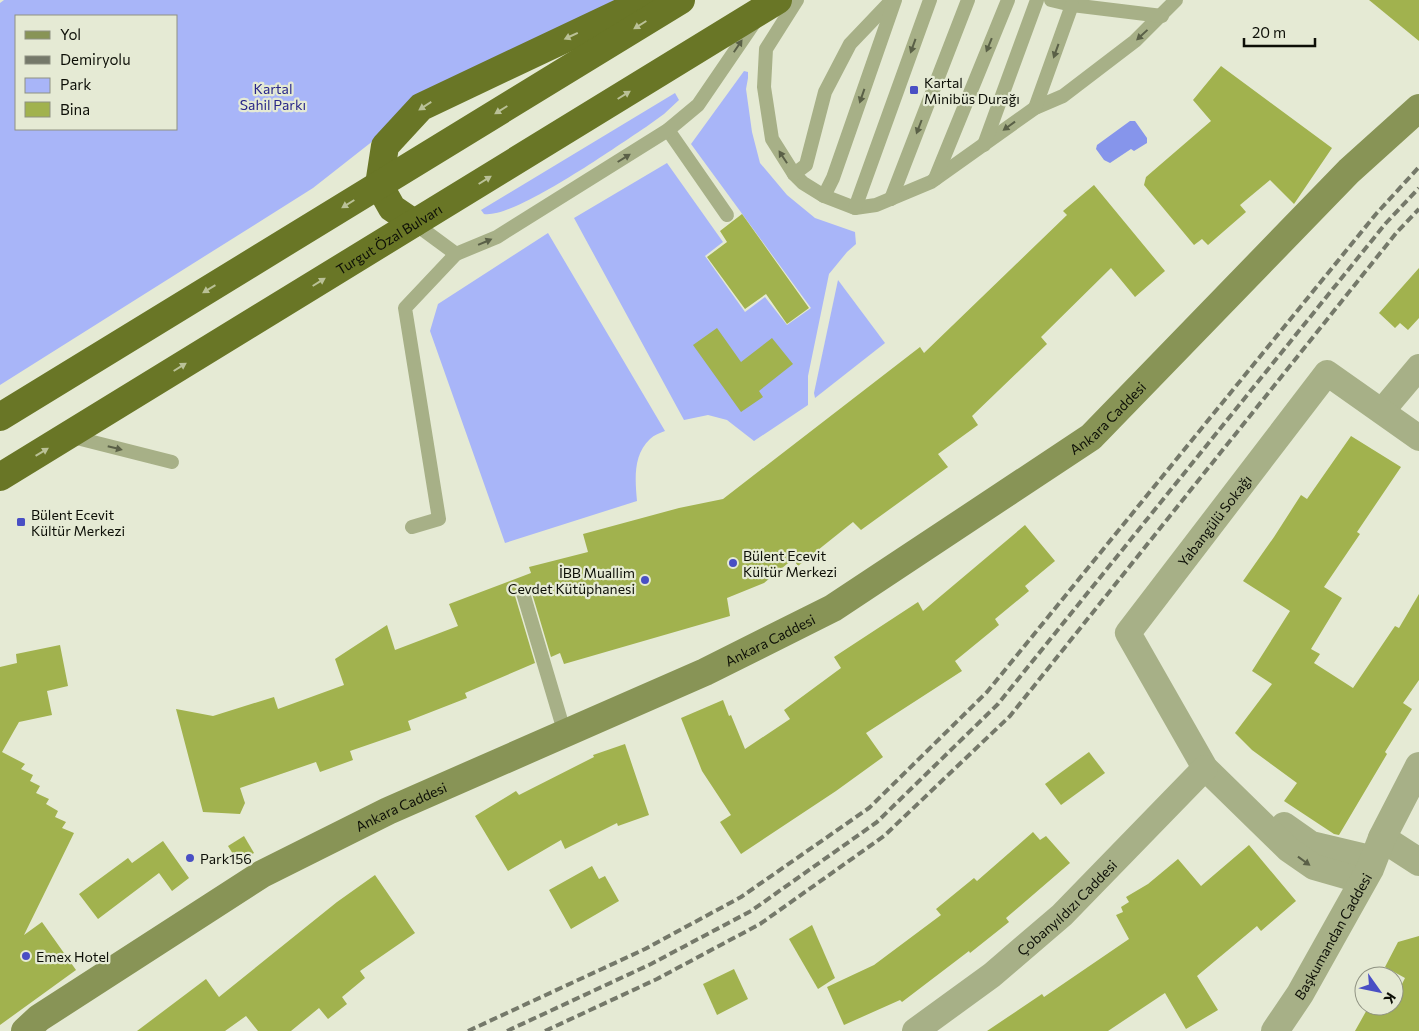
<svg xmlns="http://www.w3.org/2000/svg" width="1419" height="1031" font-family="Commissioner,sans-serif">
  <style>
    .green { fill: #a8b5f8; fill-rule: evenodd }
    .water { fill: #8695eb }
    .building { fill: #a1b24e }
    .lines { fill: none; stroke-linecap: round; stroke-linejoin: round }
    .service { stroke: #a7b087; stroke-width: 14 }
    .minor { stroke: #a7b087; stroke-width: 26 }
    .tertiary { stroke: #a7b087; stroke-width: 28 }
    .secondary { stroke: #889456; stroke-width: 28 }
    .trunk { stroke: #697626; stroke-width: 28 }
    .rail { stroke: #75796a; stroke-width: 4; stroke-dasharray: 8 4; stroke-linecap: butt }
    .oneway { fill: #bac197 }
    .oneway2 { fill: #5a6047 }
    .poi-dot { fill: #494fc4; stroke: #e5ead4; stroke-width: 2 }
    .labels { text-anchor: middle; dominant-baseline: central; stroke-width: 4.5; stroke-linejoin: round; paint-order: stroke }
    .poi-label { font-size: 14px; fill: #0d0f07; stroke: #e5ead4; text-anchor: start }
    .park-label { font-size: 14px; fill: #282688; stroke: #e5ead4 }
    .street-label { font-size: 14px; fill: #0d0f07; stroke: #e5ead4 }
  </style>
  <rect width="100%" height="100%" fill="#e5ead4"/>
  <g class="green">
    <path d="M4 0H630L406 115 313 188 0 385V3ZM16 16H176V129H16Z"/>
    <path d="M744 71 748 72V78L746 89 752 132 760 163 787 195 815 218 855 232 856 244 847 252 829 274 808 376V405L754 441 727 420 708 415 684 420 574 218 667 163 723 242 705 256 745 312 765 297 787 325 811 308 691 144Z"/>
    <path d="M675 93 679 100 664 114 646 127C617 146 514 219 484 214L481 210Z"/>
    <path d="M548 233 665 431C660 433 654 435 650 439 633 455 635 479 637 501L505 543 430 331 438 304Z"/>
    <path d="M838 280 885 343 815 398 814 393Z"/>
  </g>
  <path class="water" d="M1130 121H1135L1147 138V143L1134 151 1131 149 1110 163 1104 160 1096 149 1097 145Z"/>
  <g class="building">
    <path d="M1369 0H1419V41Z"/>
    <path d="M1221 66 1332 148 1294 204 1270 180 1240 205 1246 212 1208 245 1202 239 1194 245 1144 185 1146 177 1211 121 1193 100Z"/>
    <path d="M1094 185 1165 271 1135 297 1111 268 1041 337 1047 344 972 416 978 425 938 454 948 467 861 530 853 522 798 566 793 559 764 583 727 598 730 616 564 664 560 653 551 657 531 590 525 585H520L515 591V596L535 663 465 693 467 698 408 721 411 730 350 751 353 760 320 772 316 762 240 788 245 803 240 814 203 812 176 709 213 716 274 697 278 709 344 685 335 659 387 625 395 650 458 626 449 604 531 573 529 567 588 552 583 534 679 508 723 499 920 347 924 353 1067 215 1063 211Z"/>
    <path d="M742 214 809 308 787 324 766 294 745 309 707 257 727 242 720 231Z"/>
    <path d="M1419 268V318L1408 330 1400 323 1395 328 1379 313Z"/>
    <path d="M717 328 741 362 772 338 793 364 759 391 763 397 741 412 693 345Z"/>
    <path d="M1351 436 1401 467 1357 532 1360 534 1324 587 1342 598 1311 649 1320 654 1314 663 1353 688 1395 626 1399 628 1419 594V680L1403 703 1412 709 1385 752 1387 754 1339 835 1334 834 1284 801 1297 783 1252 750 1235 733 1272 684 1252 671 1290 611 1243 581 1274 537 1301 495 1307 499Z"/>
    <path d="M1025 525 1055 561 1025 586 1029 591 995 619 999 625 955 661 962 671 866 733 883 757 836 791 741 854 720 822 731 815 702 771 681 718 723 700 729 716 731 715 745 749 790 719 784 710 841 668 834 657 918 602 923 611Z"/>
    <path d="M60 645 68 686 47 691 52 715 19 722 2 752 25 764 21 769 33 775 30 781 40 786 36 793 49 799 46 804 58 811 55 817 66 822 62 828 74 833 24 935 42 922 76 970 0 1025V667L17 663 16 654Z"/>
    <path d="M625 744 649 815 618 826 617 823 565 849 561 840 508 871 475 816 516 791 519 795 594 757 593 755Z"/>
    <path d="M1089 752 1105 773 1061 805 1045 784Z"/>
    <path d="M1033 832 1040 840 1046 836 1070 863 1006 918 1009 922 970 953 969 951 902 1002 900 1000 844 1025 827 987 874 965 941 915 936 909 974 878 977 881Z"/>
    <path d="M244 836 254 853 238 862 228 846Z"/>
    <path d="M163 841 189 878 172 891 159 873 98 919 79 894 128 858 132 863Z"/>
    <path d="M1249 845 1296 901 1261 931 1257 926 1197 976 1218 1010 1186 1029 1165 993 1108 1031H987L1042 994 1044 997 1129 939 1116 915 1123 912 1121 907 1129 902 1126 897 1148 884 1178 859 1201 886Z"/>
    <path d="M592 866 599 879 605 876 619 901 571 929 549 890Z"/>
    <path d="M375 875 415 933 360 971 365 978 342 997 347 1004 328 1019 319 1008 291 1031H258L246 1016 225 1031H137L206 979 219 997 337 902Z"/>
    <path d="M812 925 835 978 818 989 789 939Z"/>
    <path d="M1419 936V1031H1355L1369 1006H1394V1000L1405 978 1385 967 1398 942Z"/>
    <path d="M734 969 748 999 717 1015 703 984Z"/>
  </g>
  <g class="lines">
    <g class="service">
      <path d="M797 0 766 49 764 87 772 139 794 174 803 183 824 196 855 208 876 205 931 182 1035 108 1063 96 1135 41 1176 0"/>
      <path d="M1051 0 1072 5 1162 16"/>
      <path d="M1035 108 1072 5"/>
      <path d="M668 130 727 215"/>
      <path d="M984 145 1037 0"/>
      <path d="M794 174 806 165 825 92 850 44 892 0"/>
      <path d="M935 179 1008 0"/>
      <path d="M824 196 833 178 895 0"/>
      <path d="M891 199 968 0"/>
      <path d="M855 208 930 0"/>
      <path d="M414 223 456 254 497 237 668 130 698 105 754 23"/>
      <path d="M69 436 172 462"/>
      <path d="M412 527 439 519 405 308 456 254"/>
      <path d="M523 593 565 734"/>
    </g>
    <g class="minor">
      <path d="M1382 411 1419 367"/>
      <path d="M1284 825 1311 844 1374 859"/>
      <path id="s1" d="M1363 881 1314 867 1288 849 1205 768 1128 633 1327 373 1419 438"/>
      <path id="s2" d="M915 1031 992 975 1062 915 1205 768"/>
    </g>
    <g class="tertiary">
      <path d="M1382 838 1419 862"/>
      <path id="s3" d="M1275 1031 1300 994 1370 869 1382 838 1419 766"/>
    </g>
    <path class="secondary" id="s4" d="M25 1031 39 1018 262 874 388 811 705 672 833 608 1091 437 1349 171 1419 108"/>
    <g class="trunk">
      <path d="M414 223 392 208 379 185 385 146 421 107 647 0"/>
      <path d="M0 417 681 0"/>
      <path id="s5" d="M0 477 778 0"/>
    </g>
    <g class="rail">
      <path d="M468 1031 645 949 741 897 869 808 987 692 1376 214 1419 167"/>
      <path d="M507 1031 651 964 751 911 877 822 998 704 1386 223 1419 188"/>
      <path d="M545 1031 657 979 760 924 884 836 1010 716 1397 232 1419 209"/>
    </g>
  </g>
  <defs><path id="oneway-solid" d="M-6-.8H1V-3.2L6.5 0L1 3.2V.8H-6Z" transform="scale(1.25)"/></defs>
  <g class="oneway">
    <use href="#oneway-solid" transform="translate(640 25) rotate(148)"/>
    <use href="#oneway-solid" transform="translate(571 36) rotate(155)"/>
    <use href="#oneway-solid" transform="translate(624 95) rotate(-32)"/>
    <use href="#oneway-solid" transform="translate(425 106) rotate(147)"/>
    <use href="#oneway-solid" transform="translate(501 110) rotate(148)"/>
    <use href="#oneway-solid" transform="translate(485 180) rotate(-32)"/>
    <use href="#oneway-solid" transform="translate(348 204) rotate(148)"/>
    <use href="#oneway-solid" transform="translate(319 282) rotate(-32)"/>
    <use href="#oneway-solid" transform="translate(209 289) rotate(149)"/>
    <use href="#oneway-solid" transform="translate(180 367) rotate(-32)"/>
    <use href="#oneway-solid" transform="translate(42 452) rotate(-31)"/>
  </g>
  <g class="oneway2">
    <use href="#oneway-solid" transform="translate(1142 35) rotate(137)"/>
    <use href="#oneway-solid" transform="translate(989 45) rotate(112)"/>
    <use href="#oneway-solid" transform="translate(738 46) rotate(-56)"/>
    <use href="#oneway-solid" transform="translate(913 46) rotate(110)"/>
    <use href="#oneway-solid" transform="translate(1056 51) rotate(110)"/>
    <use href="#oneway-solid" transform="translate(862 96) rotate(109)"/>
    <use href="#oneway-solid" transform="translate(1009 126) rotate(144)"/>
    <use href="#oneway-solid" transform="translate(919 127) rotate(111)"/>
    <use href="#oneway-solid" transform="translate(783 157) rotate(-123)"/>
    <use href="#oneway-solid" transform="translate(624 158) rotate(-32)"/>
    <use href="#oneway-solid" transform="translate(485 242) rotate(-23)"/>
    <use href="#oneway-solid" transform="translate(115 448) rotate(14)"/>
    <use href="#oneway-solid" transform="translate(1304 861) rotate(36)"/>
  </g>
  <g class="poi-dot">
    <rect x="909" y="85" width="10" height="10" rx="2.5"/>
    <rect x="16" y="517" width="10" height="10" rx="2.5"/>
    <circle cx="733" cy="563" r="5"/>
    <circle cx="645" cy="580" r="5"/>
    <circle cx="190" cy="858" r="5"/>
    <circle cx="26" cy="956" r="5"/>
  </g>
  <g class="labels">
    <g class="poi-label">
      <text x="924" y="82">Kartal<tspan x="924" dy="16">Minibüs Durağı</tspan></text>
      <text x="31" y="514">Bülent Ecevi̇t<tspan x="31" dy="16">Kültür Merkezi̇</tspan></text>
      <text x="743" y="555">Bülent Ecevit<tspan x="743" dy="16">Kültür Merkezi</tspan></text>
      <text x="635" y="572" text-anchor="end">İBB Muallim<tspan x="635" dy="16">Cevdet Kütüphanesi</tspan></text>
      <text x="200" y="858">Park156</text>
      <text x="36" y="956">Emex Hotel</text>
    </g>
    <g class="park-label">
      <text x="273" y="88">Kartal<tspan x="273" dy="16">Sahil Parkı</tspan></text>
    </g>
    <g class="street-label">
      <text stroke="none"><textPath href="#s5" startOffset="456">Turgut Özal Bulvarı</textPath></text>
      <text stroke="none"><textPath href="#s4" startOffset="1249">Ankara Caddesi</textPath></text>
      <text stroke="none"><textPath href="#s1" startOffset="496">Yabangülü Sokağı</textPath></text>
      <text stroke="none"><textPath href="#s4" startOffset="844">Ankara Caddesi</textPath></text>
      <text stroke="none"><textPath href="#s4" startOffset="439">Ankara Caddesi</textPath></text>
      <text stroke="none"><textPath href="#s2" startOffset="196">Çobanyıldızı Caddesi</textPath></text>
      <text stroke="none"><textPath href="#s3" startOffset="111">Başkumandan Caddesi</textPath></text>
    </g>
  </g>
  <rect x="15" y="15" width="162" height="115" fill="#e5ead4" stroke="#8f9282"/>
  <rect x="25" y="31" width="25" height="8" fill="#889456" stroke="#8f9282"/>
  <text x="60" y="40" font-size="15" fill="#0d0f07">Yol</text>
  <rect x="25" y="56" width="25" height="8" fill="#75796a" stroke="#8f9282"/>
  <text x="60" y="65" font-size="15" fill="#0d0f07">Demiryolu</text>
  <rect x="25" y="78" width="25" height="15" fill="#a8b5f8" stroke="#8f9282"/>
  <text x="60" y="90" font-size="15" fill="#0d0f07">Park</text>
  <rect x="25" y="102" width="25" height="15" fill="#a1b24e" stroke="#8f9282"/>
  <text x="60" y="115" font-size="15" fill="#0d0f07">Bina</text>
  <g transform="translate(1379 991) rotate(123)"><circle r="24" fill="#e5ead4" stroke="#8f9282"/>
  <path d="M0-4L9 19L0 12L-9 19Z" fill="#494fc4"/>
  <text y="-8" font-size="14" font-weight="bold" text-anchor="middle" fill="#0d0f07">K</text>
  </g>
  <path d="M1244 38v8h71v-8" fill="none" stroke="#0d0f07" stroke-width="2.5"/>
  <text x="1252" y="38" font-size="15" fill="#0d0f07" stroke="#e5ead4" stroke-width="4" paint-order="stroke">20 m</text>
</svg>
